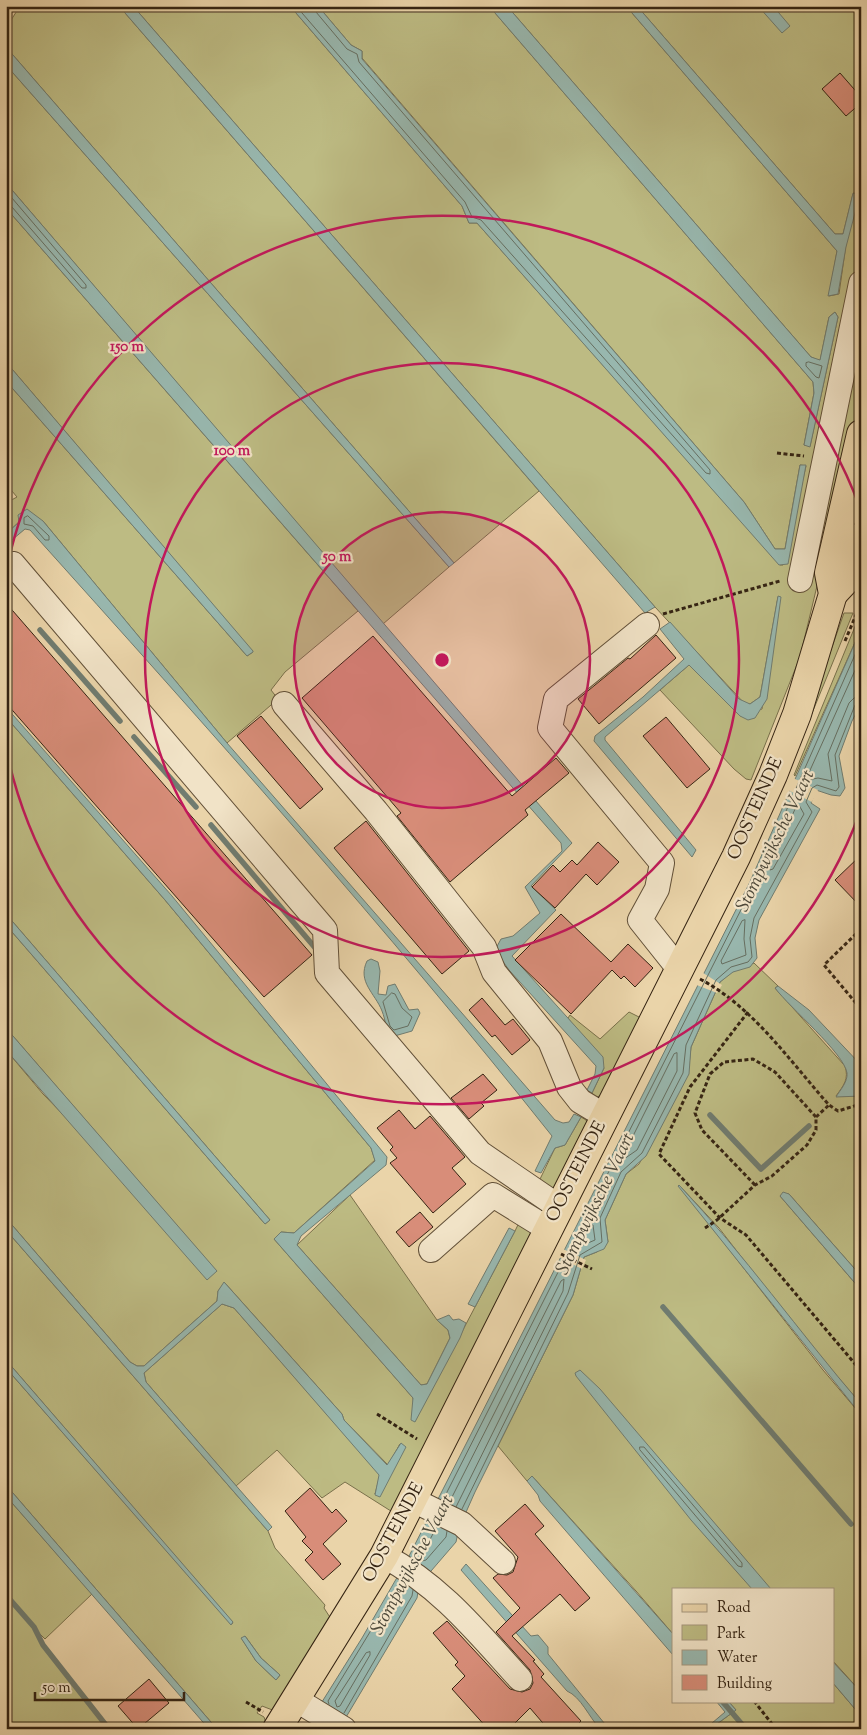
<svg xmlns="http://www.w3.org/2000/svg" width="867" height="1735" font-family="'Sorts Mill Goudy',serif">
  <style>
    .green { fill: #bdbb83; stroke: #79704b; fill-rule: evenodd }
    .water { fill: #98b7ae; stroke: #707c70 }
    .pier { fill: #ead4a9 }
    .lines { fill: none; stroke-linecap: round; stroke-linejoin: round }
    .shore { stroke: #666e60; stroke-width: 1 }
    .stream { stroke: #707c70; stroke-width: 5.5 }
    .building { fill: #d88d79; stroke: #352413 }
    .minor-casing { stroke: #625038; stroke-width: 26 }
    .major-casing { stroke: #352413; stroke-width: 30 }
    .path { stroke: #352413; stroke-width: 3; stroke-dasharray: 4 2.5; stroke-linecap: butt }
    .minor { stroke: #f1e3c7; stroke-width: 24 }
    .major { stroke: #ead4a9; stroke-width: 28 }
    .ring { fill: none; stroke: #c2185b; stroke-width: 2.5 }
    .labels { text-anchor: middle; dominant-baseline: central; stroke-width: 4.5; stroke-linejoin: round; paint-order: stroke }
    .street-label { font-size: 18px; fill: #352413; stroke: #f1e3c7 }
    .water-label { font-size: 19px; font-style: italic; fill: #4e493a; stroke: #f1e3c7 }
    .centre { fill: #c2185b; stroke: #f1e3c7; stroke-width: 2.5 }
    .ring-label { font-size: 15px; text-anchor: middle; font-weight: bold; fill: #c2185b; stroke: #f1e3c7; stroke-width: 4.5; stroke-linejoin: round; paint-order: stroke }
  </style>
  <rect width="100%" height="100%" fill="#ead4a9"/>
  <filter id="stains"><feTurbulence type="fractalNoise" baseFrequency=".004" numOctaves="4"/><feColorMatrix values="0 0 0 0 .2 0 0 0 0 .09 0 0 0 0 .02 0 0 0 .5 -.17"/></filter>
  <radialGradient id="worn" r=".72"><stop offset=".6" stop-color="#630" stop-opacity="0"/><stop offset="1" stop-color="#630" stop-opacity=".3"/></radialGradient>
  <g class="green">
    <path d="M20 6H119L539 491 454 563 6 47V28Z"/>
    <path d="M133 6H290L462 206 469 223H477L780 565H783L806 466 800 465 785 549H775L744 502 362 58V51L351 45 318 6H489L813 382 814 393 804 445 810 446 838 317 835 312 829 317 820 361 811 357 507 6H626L837 251 829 296 839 294 853 194 843 234H835L637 6H861V165L858 175 861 176V249L850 295 861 300V402L800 657 751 780 746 779 734 769 660 690 689 665 740 716 762 709 778 597 760 697 750 704 744 703 655 607Z"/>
    <path d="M6 65 449 567 383 624 6 183Z"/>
    <path d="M6 208 358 611 285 672 271 690 278 699 227 743 43 521 19 522 6 534V503L17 497 6 484V381L247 656 253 652 6 362Z"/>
    <path d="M861 612V629L795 776 794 775Z"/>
    <path d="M844 613H853L790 767Z"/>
    <path d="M6 717 165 900 371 1148 375 1160 294 1233 281 1232 274 1239 413 1398 415 1421 515 1231 555 1148 565 1145 581 1117 586 1120 589 1126 394 1513 345 1482 322 1498 277 1450 236 1486 146 1382 144 1373 222 1304 234 1308 380 1475 375 1494 400 1444 388 1465 344 1420 342 1414 225 1283 218 1291 217 1301 144 1366H137L130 1362 6 1218V1050L43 1094 217 1272 6 1028V925L265 1224 270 1220 6 914Z"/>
    <path d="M754 963 778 986 775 988 845 1066C849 1079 844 1085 836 1096H861V1276L789 1194 780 1196 861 1290V1404L808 1343 719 1228 679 1185 823 1370 861 1415V1692L833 1661V1589H673V1634L636 1591 532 1476 527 1481 498 1446 573 1295 584 1257 597 1252 608 1242 605 1220 626 1174 639 1164 688 1074 691 1047 720 982 733 971Z"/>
    <path d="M629 1012 641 1018 600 1096 596 1097 592 1093 604 1068 568 1018 570 1015 600 1039Z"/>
    <path d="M350 1195 437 1320 448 1330 450 1338 427 1384 421 1385 297 1245Z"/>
    <path d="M6 1230 268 1531 275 1548 325 1605 324 1608 333 1622 275 1711 262 1706 257 1713 264 1717 266 1723 263 1729H217L6 1485V1368L231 1624 233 1623 6 1360ZM245 1636 261 1658 280 1675 276 1680 256 1661 242 1639Z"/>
    <path d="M6 1496 92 1594 45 1639 35 1629 43 1645 107 1729H6Z"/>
    <path d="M833 1683 861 1716V1729H710L736 1710 728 1701H833Z"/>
  </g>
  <g class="water">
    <path d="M119 6H133L655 607 645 613Z"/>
    <path d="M290 6H318L351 45 362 51V59L744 502 775 549H785L800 465H806L788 564 779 565 477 223H469L462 206Z"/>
    <path d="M489 6H507L811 357 820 360 829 317 835 312 838 317 810 447 804 445 814 393 813 382Z"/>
    <path d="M626 6H637L835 234H843L853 193 860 194 846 247 838 294 828 296 837 251Z"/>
    <path d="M758 6H773L790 26 782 33Z"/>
    <path d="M6 47 454 563 449 567 6 65Z"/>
    <path d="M6 183 572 843 531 886 556 910 512 956 603 1057 604 1068 592 1093 587 1090 595 1074 596 1066 509 970 495 950 501 939 513 936 540 913 525 887 562 851 561 843 6 208Z"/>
    <path d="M6 362 253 651V652L247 656 6 381Z"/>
    <path d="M27 509 43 521 227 743 555 1120 563 1123 569 1122 574 1114 581 1117 565 1145 555 1148 541 1173 535 1171 552 1136C386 927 208 728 30 530L25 529 6 545V534L19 522 18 515Z"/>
    <path d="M778 596 781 597 767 699 755 718 748 720 740 716 689 665 605 737V740L696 850 692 857 594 741 595 736 643 697 684 659 660 629 670 622 739 699 750 704 760 697Z"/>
    <path d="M861 629V704L852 721 839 756 845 788 840 796 831 795 816 790 811 803 820 809 759 920 755 938 757 958 750 967 733 972 720 982 691 1047 689 1074 646 1156 626 1174 605 1220 608 1242 604 1249 584 1257 573 1295 475 1492 459 1528 456 1542 419 1585 417 1598 339 1729H305L362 1638 406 1562 528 1322 749 884Z"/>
    <path d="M6 707 172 896 387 1157 386 1165 301 1236 297 1245 421 1385 427 1384 450 1338 448 1330 437 1320 449 1315 453 1320 459 1319 466 1323 460 1338 415 1422 411 1420 413 1398 274 1239 281 1232 294 1233 375 1161 371 1148 165 900 6 717Z"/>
    <path d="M6 914 270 1220 265 1224 6 925Z"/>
    <path d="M371 959 378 962 380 971 378 994 386 995 388 986 395 984 409 1010 418 1009 420 1013 412 1031 391 1037C385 1028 386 1021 382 1011 375 993 357 982 367 961Z"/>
    <path d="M778 986 809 1010 861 1065V1096L836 1097C840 1090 848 1082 847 1073 844 1053 790 1008 775 988Z"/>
    <path d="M6 1028 217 1271 207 1280 6 1050Z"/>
    <path d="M679 1185C744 1254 799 1332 861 1404V1415L678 1186Z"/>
    <path d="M783 1192 789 1194 861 1276V1290L780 1196Z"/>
    <path d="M6 1218 130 1362 137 1366H144L217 1301 218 1291 224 1282 342 1414 344 1420 387 1465 401 1443 406 1447 380 1497 375 1495 379 1475 234 1308 222 1304 144 1373 146 1382 272 1527 268 1531 6 1230Z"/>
    <path d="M509 1228 515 1231 475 1307 468 1304Z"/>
    <path d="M6 1360 233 1622 231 1625 6 1368Z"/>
    <path d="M580 1370 600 1389 771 1589H752L691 1520 576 1376 575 1373Z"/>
    <path d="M532 1476 673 1634V1655L540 1501 538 1495 527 1481Z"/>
    <path d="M6 1485 217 1729H209L6 1496Z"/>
    <path d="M466 1564 531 1636 538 1635 548 1647V1654L609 1729H600C589 1717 581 1697 567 1691L461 1570Z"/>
    <path d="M245 1636 261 1658 280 1675 276 1680 256 1661 241 1638Z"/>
    <path d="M833 1662 861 1692V1716L833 1683Z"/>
    <path d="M716 1701H728L736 1710 710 1729H705L725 1712Z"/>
  </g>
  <g class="pier">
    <path d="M793 778 818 790 812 802 788 790Z"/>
    <path d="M700 971 722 985 717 993 694 984Z"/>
    <path d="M561 1248 586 1260 582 1269 557 1256Z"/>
  </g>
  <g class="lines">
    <g class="shore">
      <path d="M296 6 465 202 472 217 481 220 706 473 710 474V470L359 62 357 54 347 49 316 12 314 6"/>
      <path d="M6 191 86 285V288H82L12 207 6 206"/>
      <path d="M809 362 822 366 819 378 816 377 806 366V363Z"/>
      <path d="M28 516 49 536V540H45L33 526 24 524V518Z"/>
      <path d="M861 657 807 777 808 780 818 778 832 781 828 754 849 703 854 698 861 696"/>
      <path d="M799 805 804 814 773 869 770 870 769 866 796 807Z"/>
      <path d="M745 920 744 939 746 955 722 964 721 961 742 921Z"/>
      <path d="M392 993 395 994 402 1008 412 1017 408 1026 394 1030 390 1026 383 1002Z"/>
      <path d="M677 1053V1071L637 1150 624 1159 623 1156 674 1054Z"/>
      <path d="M588 1224 593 1225 595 1240 581 1246 579 1242Z"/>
      <path d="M640 1447H644L742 1563V1567L738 1566 640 1450Z"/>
      <path d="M443 1500 753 886 861 641"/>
      <path d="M449 1503 561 1281 564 1279 563 1291 456 1507"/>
      <path d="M462 1509 568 1293 580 1255 602 1242 600 1218 621 1172 642 1153 683 1073 686 1045 716 980 731 967 748 962 752 957 750 938 754 918 812 812 806 802 812 788 817 785 836 791 839 787 835 755 855 705 861 703"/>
      <path d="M437 1526 421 1557 422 1561 426 1560 446 1537 447 1531"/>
      <path d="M370 1652V1655L340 1706 337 1707 335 1701 366 1653Z"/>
      <path d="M329 1704 328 1701 401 1581"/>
      <path d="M344 1713 412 1596 413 1590"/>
    </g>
    <g class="stream">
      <path d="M40 630 120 721"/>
      <path d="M134 737 196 807"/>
      <path d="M211 825 317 950"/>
      <path d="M710 1115 761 1169 809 1126"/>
      <path d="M663 1307 851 1524"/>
      <path d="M6 1595 34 1627 43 1645 109 1729"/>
      <path d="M722 1701 746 1729"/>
    </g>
  </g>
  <g class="building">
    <path d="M840 73 861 97V103L846 116 822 89Z"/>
    <path d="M6 603 312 955 264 997 6 703Z"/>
    <path d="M656 635 676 658 599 724 578 699 628 658 630 659Z"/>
    <path d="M373 636 512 796 556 758 569 773 525 810 528 815 450 882 397 816 401 813 302 698Z"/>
    <path d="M261 716 323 789 300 809 237 736Z"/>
    <path d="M666 717 710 769 687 788 643 736Z"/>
    <path d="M366 821 469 951 442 974 334 848Z"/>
    <path d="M598 842 619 862 597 885 586 874 555 908 532 887 553 865 560 872 572 860 577 865Z"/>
    <path d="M861 855V907L835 880Z"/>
    <path d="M561 914 611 962 628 944 653 968 635 987 624 976 621 979 612 970 571 1014 515 960Z"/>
    <path d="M482 998 505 1025 513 1019 530 1040 512 1055 495 1035 492 1037 469 1010Z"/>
    <path d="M483 1074 497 1090 481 1103 484 1106 469 1119 451 1098Z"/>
    <path d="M399 1110 415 1129 430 1116 465 1157 452 1168 466 1184 433 1213 390 1163 397 1158 390 1150 393 1147 377 1128Z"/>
    <path d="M420 1212 433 1227 409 1247 396 1232Z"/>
    <path d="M310 1488 332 1513 336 1509 347 1521 323 1544 341 1564 323 1580 305 1560 313 1552 302 1541 306 1537 285 1511Z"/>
    <path d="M525 1504 544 1526 535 1534 590 1598 575 1611 560 1594 512 1636 535 1660 533 1661 544 1674 541 1677 581 1721 573 1729H548L530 1708 509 1729H488L452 1689 465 1676 455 1665 458 1662 433 1633 447 1621 510 1689 522 1692 530 1689 533 1683 530 1670 496 1632 520 1608 493 1578 498 1574 507 1575 513 1572 518 1557 495 1531Z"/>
    <path d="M149 1679 169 1703 138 1729 118 1706Z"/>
  </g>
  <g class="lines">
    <g class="minor-casing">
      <g id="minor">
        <path d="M6 569 13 564 325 930 327 973 480 1153 559 1207"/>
        <path d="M800 580 861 283"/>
        <path d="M647 625 556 699 550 728 662 863 657 889 640 920 679 969"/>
        <path d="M284 704 376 811 484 947 494 972 550 1041 569 1087 580 1101 605 1116"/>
        <path d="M431 1250 493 1195 548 1229"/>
        <path d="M413 1500 462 1524 503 1562"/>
        <path d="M384 1556C441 1586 478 1633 520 1679"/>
        <path d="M295 1699 344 1729"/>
      </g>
    </g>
    <g class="major-casing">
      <g id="major">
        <path d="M833 594 848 578 861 537"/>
        <path d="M277 1729 384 1556 736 857 773 775 797 714 833 594 829 573 861 434"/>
      </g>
    </g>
    <g class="path">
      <path d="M777 453 804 456"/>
      <path d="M663 614 780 581"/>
      <path d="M845 641 861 603"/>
      <path d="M861 929 824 965 861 1009"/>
      <path d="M700 979C753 1007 789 1060 829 1105L838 1111 861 1104"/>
      <path d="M748 1012 690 1087 659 1154 720 1218 746 1235 861 1371"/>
      <path d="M755 1185 702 1130 695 1113 710 1074 724 1062 753 1059 775 1072 816 1117"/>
      <path d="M705 1228 717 1220 755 1185 772 1176 807 1145 816 1130V1117L829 1105"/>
      <path d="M561 1254 592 1269"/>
      <path d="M377 1414 417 1439"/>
      <path d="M754 1701 776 1729"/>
      <path d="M246 1702 263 1712"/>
    </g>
    <use href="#minor" class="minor"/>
    <use href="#major" class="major"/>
  </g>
  <circle cx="442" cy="660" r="148" fill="#c2185b" fill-opacity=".12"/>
  <g class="ring">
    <circle cx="442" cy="660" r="148"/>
    <circle cx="442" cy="660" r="297"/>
    <path d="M860 812A445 445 0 0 1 7 753M7 567A445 445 0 0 1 860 508"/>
  </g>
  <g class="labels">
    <g class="street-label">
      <text transform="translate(756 809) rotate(-66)">OOSTEINDE</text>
      <text transform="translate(577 1172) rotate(-63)">OOSTEINDE</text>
      <text transform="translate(394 1533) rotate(-62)">OOSTEINDE</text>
    </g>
    <g class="water-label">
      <text transform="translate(776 841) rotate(-64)">Stompwijksche Vaart</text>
      <text transform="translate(596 1204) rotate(-64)">Stompwijksche Vaart</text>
      <text transform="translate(413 1565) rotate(-62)">Stompwijksche Vaart</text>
    </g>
  </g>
  <circle cx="442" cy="660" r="8" class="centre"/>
  <g class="ring-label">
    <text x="127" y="351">150 m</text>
    <text x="232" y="455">100 m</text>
    <text x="337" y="561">50 m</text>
  </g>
  <rect width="867" height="1735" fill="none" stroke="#ead4a9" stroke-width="25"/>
  <rect x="8" y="8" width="852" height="1720" fill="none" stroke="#352413" stroke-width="2.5"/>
  <rect x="12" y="12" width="842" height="1710" fill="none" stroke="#352413"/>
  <rect x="672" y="1588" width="162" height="115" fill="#f1e3c7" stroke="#a6977f"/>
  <rect x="682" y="1604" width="25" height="8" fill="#ead4a9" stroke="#a6977f"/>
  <text x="717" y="1612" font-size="15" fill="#352413">Road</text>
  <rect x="682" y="1625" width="25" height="15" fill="#bdbb83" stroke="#a6977f"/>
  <text x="717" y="1638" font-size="15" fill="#352413">Park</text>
  <rect x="682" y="1650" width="25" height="15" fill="#98b7ae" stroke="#a6977f"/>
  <text x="717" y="1662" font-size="15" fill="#352413">Water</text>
  <rect x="682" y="1675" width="25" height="15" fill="#d88d79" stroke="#a6977f"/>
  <text x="717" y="1688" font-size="15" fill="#352413">Building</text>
  <path d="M35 1692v8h149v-8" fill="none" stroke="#352413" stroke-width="2.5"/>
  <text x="42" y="1692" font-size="15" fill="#352413" stroke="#f1e3c7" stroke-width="4" paint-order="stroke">50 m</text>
  <rect width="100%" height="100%" filter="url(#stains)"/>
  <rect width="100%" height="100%" fill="url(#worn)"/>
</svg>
